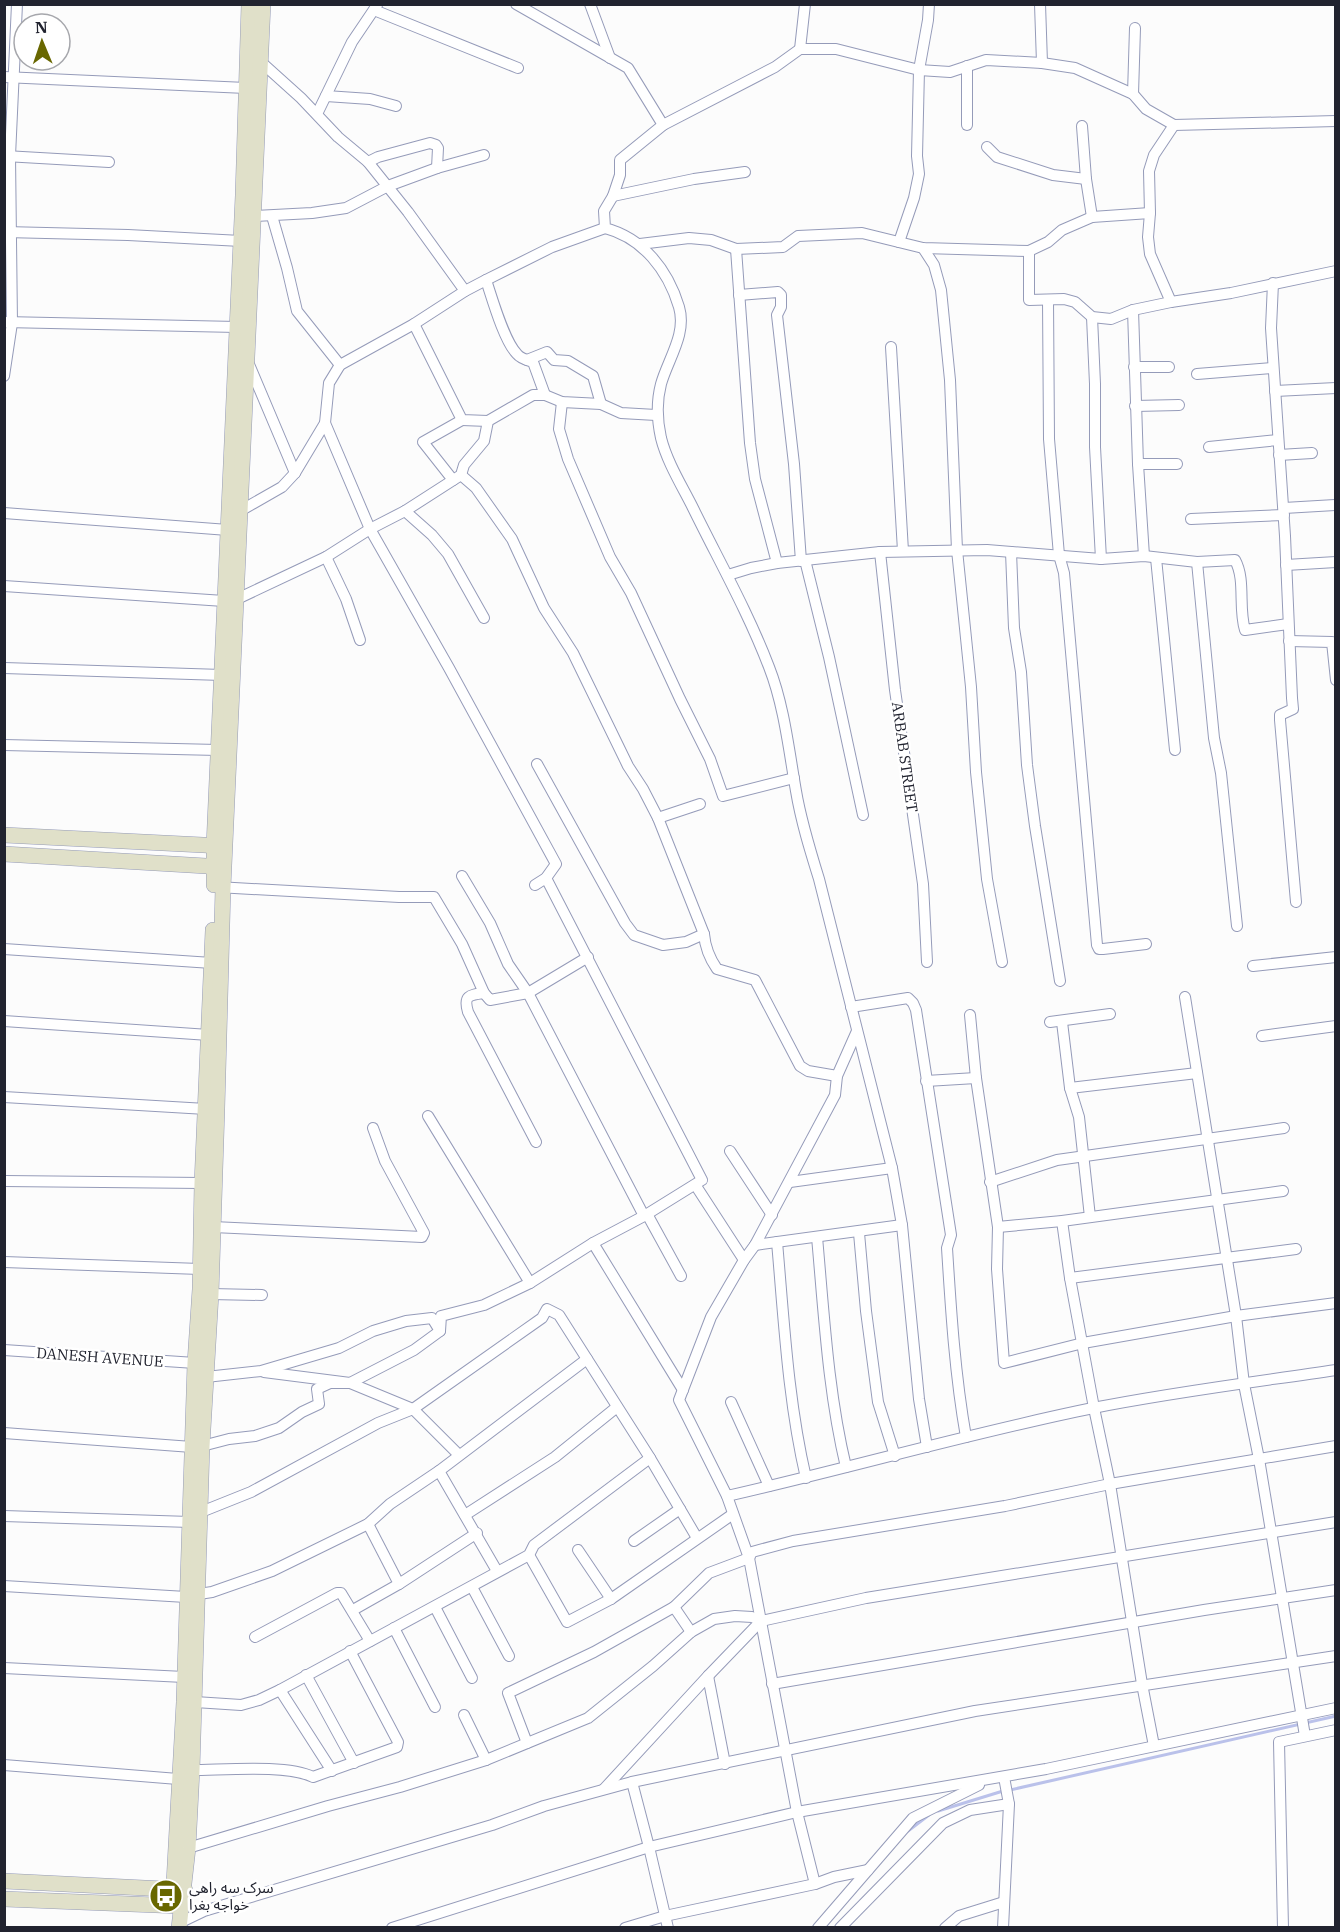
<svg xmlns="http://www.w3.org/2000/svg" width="1340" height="1932" font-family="'IBM Plex Serif','Noto Sans Arabic',serif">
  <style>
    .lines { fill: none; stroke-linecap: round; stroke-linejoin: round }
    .stream { stroke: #bac1ea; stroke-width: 3 }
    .street-casing { stroke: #959bb9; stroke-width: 12 }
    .secondary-casing { stroke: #959bb9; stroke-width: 16 }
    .street { stroke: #fff; stroke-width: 10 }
    .secondary { stroke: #e0e0c9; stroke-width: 15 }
    .labels { text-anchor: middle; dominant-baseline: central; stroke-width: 5; stroke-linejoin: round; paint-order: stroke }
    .street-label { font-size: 15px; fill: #21232f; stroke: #fff }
    .poi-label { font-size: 15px; fill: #21232f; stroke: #fff; text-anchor: start }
  </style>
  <rect width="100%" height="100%" fill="#fcfcfc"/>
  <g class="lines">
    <g class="stream">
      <path d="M1010 1790 1336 1716"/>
      <path d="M938 1811 1003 1791"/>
      <path d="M908 1831 929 1815"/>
    </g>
    <g class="street-casing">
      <g id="street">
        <path d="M516 4 628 68 663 125"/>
        <path d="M590 4 610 58"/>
        <path d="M1040 4 1042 63"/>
        <path d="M374 10 518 68"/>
        <path d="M800 49 805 4"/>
        <path d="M261 62 301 98 338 137 368 162 408 212 465 291"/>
        <path d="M967 66V125"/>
        <path d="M4 77 246 88"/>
        <path d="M1133 94 1135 28"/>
        <path d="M326 96 370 99 396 106"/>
        <path d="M317 114 352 42 377 5"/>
        <path d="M1082 126 1086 179 1092 217"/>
        <path d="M987 147 997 157 1053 175 1086 179"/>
        <path d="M5 156 109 162"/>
        <path d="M368 162 378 157 430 143 436 145 438 148 437 168"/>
        <path d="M613 196 694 179 745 172"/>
        <path d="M255 216 312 213 346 208 388 186 437 168 484 155"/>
        <path d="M272 216 287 268 297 311 340 365"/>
        <path d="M5 232 128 235 241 241"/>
        <path d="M899 242 914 198 919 174 917 156 919 70 928 20 929 4"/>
        <path d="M640 244 689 238 711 240 736 249 783 247 798 236 862 233 923 248 1029 251 1048 242 1062 230 1092 217 1150 213"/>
        <path d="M923 248 934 265 941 290 950 380 957 550 971 687 976 772 987 879 1002 962"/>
        <path d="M736 249 750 443 755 479 777 563"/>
        <path d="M1029 251V300L1064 299 1075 302 1092 317 1111 319 1133 310 1171 302 1231 293 1336 271"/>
        <path d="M486 280C492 298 504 341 517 354 521 359 527 360 533 362L545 395"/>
        <path d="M1273 283 1271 328 1285 536 1292 698 1293 709 1280 715V720L1296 902"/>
        <path d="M739 295 778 292 781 295V307L777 315 794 464 801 561"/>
        <path d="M1048 300 1049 439 1059 555 1064 573 1097 945 1099 949H1103L1146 944"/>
        <path d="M1171 302 1150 254 1148 237 1150 213 1149 171 1154 155 1174 125"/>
        <path d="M1133 310 1138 464 1144 556"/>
        <path d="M1092 317 1095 384V447L1101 559"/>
        <path d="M4 322 237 327"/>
        <path d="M414 324 462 420 488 421"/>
        <path d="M891 347 903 551"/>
        <path d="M527 360 547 352 554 360 568 361 593 376 601 404"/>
        <path d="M248 362 295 473"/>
        <path d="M1134 367H1169"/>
        <path d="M1197 374 1273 368"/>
        <path d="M4 376 12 323 10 156 17 4"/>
        <path d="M1275 391 1336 388"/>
        <path d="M562 402 559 429 568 459 610 557 631 593 680 699 710 759 723 796 794 778"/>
        <path d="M1135 406 1179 405"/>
        <path d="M325 423 370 529 449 668 556 864 546 878 535 885"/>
        <path d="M1209 447 1278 440"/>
        <path d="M1279 455 1312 453"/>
        <path d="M1138 464H1177"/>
        <path d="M461 475 476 488 512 539 544 608 573 653 628 766 643 789 658 818 704 934C705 946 710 959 717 969L755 980 800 1066 808 1071 837 1076"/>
        <path d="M453 480 423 442 462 420"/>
        <path d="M1284 508 1335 505"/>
        <path d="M240 511 282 487 295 473 325 423 329 383 340 365 414 324 465 291 486 280 552 247 605 228"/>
        <path d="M405 511 432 535 448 554 484 618"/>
        <path d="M4 513 228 530"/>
        <path d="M1191 519 1284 515"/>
        <path d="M880 552 895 690 923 884 927 962"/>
        <path d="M1011 552 1014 628 1021 672 1027 765 1035 826 1060 981"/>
        <path d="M326 557 346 599 360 640"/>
        <path d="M1156 558 1175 750"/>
        <path d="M805 560 829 657 863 815"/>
        <path d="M1197 562 1214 738 1221 773 1237 926"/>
        <path d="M1286 565 1336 562"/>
        <path d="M728 575 751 568 777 563 880 552 987 550 1101 559 1144 556 1197 562 1235 560C1246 580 1238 608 1245 630L1288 624"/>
        <path d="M4 586 224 601"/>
        <path d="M237 599 326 557 370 529 405 511 461 475 464 465 484 441 488 421 533 395H545L562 402 601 404 621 413 656 415"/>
        <path d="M1289 641 1332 642 1336 680"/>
        <path d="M4 668 222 675"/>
        <path d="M4 745 218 750"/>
        <path d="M537 764 625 923 634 935 663 945 686 942 704 934"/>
        <path d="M658 818 700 804"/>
        <path d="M462 876 490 923 508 964 528 993 644 1216"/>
        <path d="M217 887 399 897H434L462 944 484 993 490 1000 528 993 588 957"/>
        <path d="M4 949 212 963"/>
        <path d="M1253 966 1336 957"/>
        <path d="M484 993C470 995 463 995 468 1012L536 1142"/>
        <path d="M1185 997 1236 1316 1244 1384 1259 1459 1305 1736"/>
        <path d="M851 1007 908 998 913 1003 916 1010 951 1235 947 1248C951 1312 955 1375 966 1437"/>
        <path d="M970 1015 976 1078 998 1227 997 1269 1004 1363 1083 1343 1236 1316 1336 1303"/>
        <path d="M4 1021 209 1035"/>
        <path d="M1050 1022 1110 1014"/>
        <path d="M1062 1022 1070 1088 1079 1117 1090 1217"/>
        <path d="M1262 1036 1336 1026"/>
        <path d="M926 1081 976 1078"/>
        <path d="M1070 1088 1197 1073"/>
        <path d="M4 1097 206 1109"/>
        <path d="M428 1116 530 1283"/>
        <path d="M730 1151 772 1215"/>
        <path d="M4 1181 202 1183"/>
        <path d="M790 1182 892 1168"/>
        <path d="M990 1182 1057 1160 1284 1128"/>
        <path d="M696 1186 744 1260"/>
        <path d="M647 1214 681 1276"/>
        <path d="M1062 1221 1070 1278 1094 1408 1110 1484 1142 1684 1154 1746"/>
        <path d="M213 1227 422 1237 424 1233 385 1161 373 1128"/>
        <path d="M998 1227 1062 1221 1283 1191"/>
        <path d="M859 1233 866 1311 878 1402 895 1456"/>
        <path d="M817 1237C824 1314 828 1392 846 1467"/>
        <path d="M777 1242C784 1321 788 1401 806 1478"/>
        <path d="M593 1243 683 1390"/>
        <path d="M755 1245 902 1225"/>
        <path d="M4 1262 200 1269"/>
        <path d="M1070 1278 1296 1249"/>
        <path d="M211 1294 262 1295"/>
        <path d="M4 1350 195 1363"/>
        <path d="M264 1372 350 1383 413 1409 459 1455"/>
        <path d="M206 1377 261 1371 339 1348 373 1331 406 1321 432 1318 440 1331"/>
        <path d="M731 1402 769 1486"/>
        <path d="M4 1433 192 1447"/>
        <path d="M202 1446 229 1439 255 1436 279 1428 302 1412 319 1404 317 1389 330 1383H350L414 1350 440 1331 441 1316 484 1305 530 1283 593 1243 644 1216 702 1180 546 878"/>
        <path d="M927 1447 919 1399 902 1225 892 1168 819 879C810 850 801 821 796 791 789 751 784 705 769 667 748 612 719 561 693 508 682 486 667 462 661 438 657 420 656 403 661 384 668 359 687 334 679 307 668 270 643 238 605 228L604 211 613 196 620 175V160L663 125 775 67 800 49H836L919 70 950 72 986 60 1042 63 1075 68 1133 94 1146 109 1174 125 1336 121"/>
        <path d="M439 1471 497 1571"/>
        <path d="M727 1496C850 1468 970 1433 1093 1408 1173 1392 1255 1382 1336 1370"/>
        <path d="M201 1512 251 1492 378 1423 413 1409 542 1318 547 1309 559 1315 650 1458 697 1538"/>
        <path d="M465 1515 555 1457 617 1407"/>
        <path d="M4 1516 190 1522"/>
        <path d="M368 1524 399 1584"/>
        <path d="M634 1541 680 1509"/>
        <path d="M578 1550 611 1599"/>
        <path d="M529 1555 567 1622 611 1599 733 1514"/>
        <path d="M4 1586 186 1597"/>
        <path d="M472 1587 509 1656"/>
        <path d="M199 1594 212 1592 272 1571 368 1524 390 1504 439 1471 587 1359"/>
        <path d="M435 1607 472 1678"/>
        <path d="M674 1607 709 1573 749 1558 752 1552 793 1541 1005 1506 1110 1484 1336 1446"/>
        <path d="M353 1610 399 1584 477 1533"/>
        <path d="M394 1628 435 1707"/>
        <path d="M255 1637 337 1593H341L370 1641"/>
        <path d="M4 1668 184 1677"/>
        <path d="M306 1675 354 1763"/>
        <path d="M708 1676 725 1764"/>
        <path d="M772 1684 1204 1610 1336 1590"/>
        <path d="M280 1690 332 1771"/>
        <path d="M195 1702 241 1705 259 1700 280 1690 529 1555 534 1545 650 1458"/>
        <path d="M464 1715 486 1760"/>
        <path d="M527 1743 508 1693 594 1652 674 1607 691 1632"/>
        <path d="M4 1765 178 1779"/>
        <path d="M192 1770C223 1770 287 1764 313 1777L397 1747 398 1742 350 1651"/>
        <path d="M632 1782 649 1847 668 1928"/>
        <path d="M604 1789 708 1676 761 1621 866 1598 1336 1522"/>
        <path d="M188 1848 328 1806 400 1787 486 1760 588 1718 653 1666 691 1632 714 1619 735 1616 752 1617 761 1621"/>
        <path d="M815 1884 797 1812 749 1558 727 1496 679 1400 711 1317 744 1260 755 1245 835 1095 837 1076 857 1031"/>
        <path d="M179 1923 204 1911 492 1825 544 1806 632 1782 975 1711 1336 1656"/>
        <path d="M392 1928 649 1847 797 1812 1046 1769 1336 1708"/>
        <path d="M625 1928 665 1916 815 1884 834 1877 868 1870"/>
        <path d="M818 1928 913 1818 979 1785"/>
        <path d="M840 1928 943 1823 970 1810 1009 1804"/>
        <path d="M945 1928 959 1916 1004 1902"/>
        <path d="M1003 1928 1009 1804 1004 1777"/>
        <path d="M1283 1928 1279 1742 1336 1730"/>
      </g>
    </g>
    <g class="secondary-casing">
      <g id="secondary">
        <path d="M4 835 223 846"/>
        <path d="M4 854 223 867"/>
        <path d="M214 885V846L243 195 249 4"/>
        <path d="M4 1881 185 1890"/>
        <path d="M4 1899 181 1906"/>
        <path d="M173 1901 184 1702 195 1363 200 1289 202 1183 213 930"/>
        <path d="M179 1928 188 1848 192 1770 202 1446 211 1294 217 1109 223 888 263 4"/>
      </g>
    </g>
    <use href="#street" class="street"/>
    <use href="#secondary" class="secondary"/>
  </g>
  <defs>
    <g id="bus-disc" transform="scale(1.725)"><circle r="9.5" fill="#686700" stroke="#fff"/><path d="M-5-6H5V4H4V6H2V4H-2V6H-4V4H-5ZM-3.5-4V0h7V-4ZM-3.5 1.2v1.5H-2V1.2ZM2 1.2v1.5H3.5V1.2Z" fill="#fff"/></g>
  </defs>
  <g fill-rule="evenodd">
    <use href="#bus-disc" x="166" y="1896"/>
  </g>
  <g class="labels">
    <g class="street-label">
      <text transform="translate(905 757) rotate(82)">ARBAB STREET</text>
      <text transform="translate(100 1357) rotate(4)">DANESH AVENUE</text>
    </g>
    <g class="poi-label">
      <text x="189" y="1887">سرک سه راهی<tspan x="189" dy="17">خواجه بغرا</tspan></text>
    </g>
  </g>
  <rect width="1340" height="1932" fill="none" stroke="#21232f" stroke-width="12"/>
  <g transform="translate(42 42) rotate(358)"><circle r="28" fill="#ffffff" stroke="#a6a7ac" stroke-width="1.5"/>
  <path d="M0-4.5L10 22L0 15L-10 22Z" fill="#686700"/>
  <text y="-9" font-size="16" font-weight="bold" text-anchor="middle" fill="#21232f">N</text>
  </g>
</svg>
